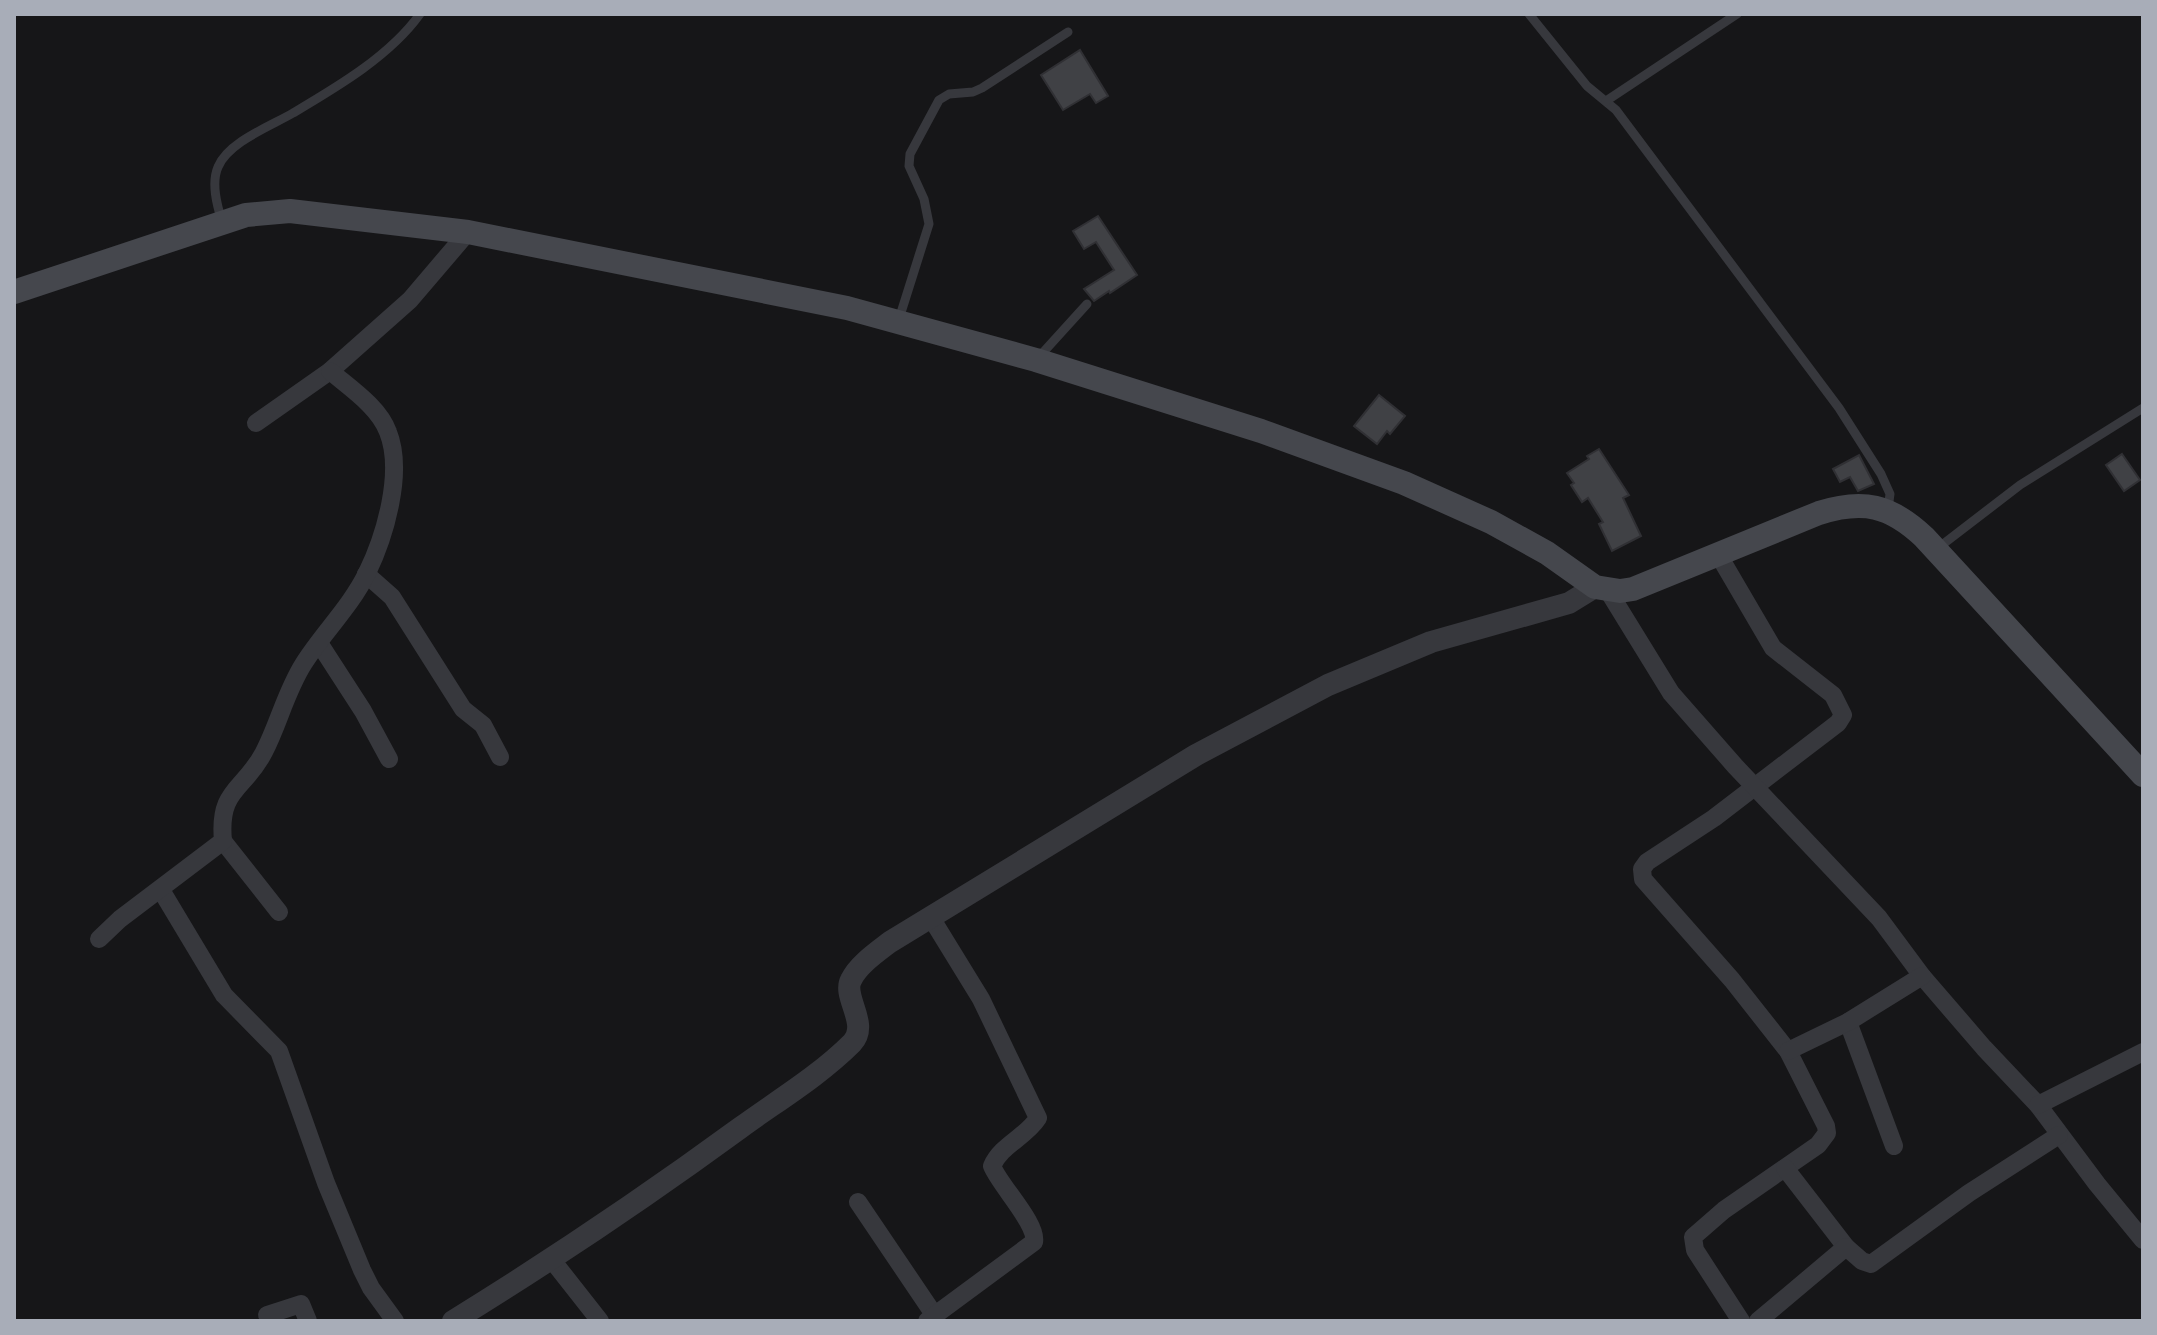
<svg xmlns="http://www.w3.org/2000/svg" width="2157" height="1335" font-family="Poppins,sans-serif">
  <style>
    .building { fill: #404145; stroke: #303034; stroke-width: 2 }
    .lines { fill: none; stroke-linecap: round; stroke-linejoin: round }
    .service { stroke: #37383d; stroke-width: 9 }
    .minor { stroke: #37383d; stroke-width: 18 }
    .tertiary { stroke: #37383d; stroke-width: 22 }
    .secondary { stroke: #45474d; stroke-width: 24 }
  </style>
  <rect width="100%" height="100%" fill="#161618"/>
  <g class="building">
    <path d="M1080 50 1108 96 1096 103 1090 94 1063 110 1041 75Z"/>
    <path d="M1098 216 1137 275 1110 293 1109 291 1094 301 1084 289 1114 270 1096 242 1084 249 1073 231Z"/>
    <path d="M1379 395 1405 416 1390 434 1387 431 1377 444 1354 426Z"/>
    <path d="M1599 449 1629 495 1623 498 1641 536 1612 551 1599 524 1603 522 1588 498 1582 502 1571 485 1574 483 1567 473 1589 459 1587 456Z"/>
    <path d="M2122 454 2140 480 2124 491 2106 465Z"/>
    <path d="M1859 455 1874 484 1858 491 1850 477 1840 482 1833 469Z"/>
  </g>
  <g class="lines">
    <g class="service">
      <path d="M1529 14 1587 86 1616 110 1839 408 1881 474 1890 494 1888 509"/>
      <path d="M1606 101 1737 14"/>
      <path d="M222 222C217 205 211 183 218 167 228 142 271 126 293 113 337 87 390 56 420 14"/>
      <path d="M899 319 929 224 924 199 909 166 910 154 939 100 949 94 973 92 982 88 1068 32"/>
      <path d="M1038 358 1087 304"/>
      <path d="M1938 548 2020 485 2143 408"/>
    </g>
    <g class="minor">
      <path d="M256 423 330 371 410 300 468 232"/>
      <path d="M1718 554 1773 648 1833 695 1843 715 1838 723 1714 818 1647 862 1642 869 1643 879 1732 980 1788 1051 1826 1126 1827 1133 1818 1145 1724 1210 1693 1237 1695 1250 1741 1321"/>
      <path d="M366 574 392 597 463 709 483 725 500 757"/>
      <path d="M1607 589 1671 693 1735 766 1879 918 1922 976 1984 1048 2038 1105 2097 1184 2143 1240"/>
      <path d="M319 643 363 711 389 759"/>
      <path d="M223 841 279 912"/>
      <path d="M161 890 224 995 279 1051 326 1183 362 1270 371 1288 395 1321"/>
      <path d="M99 939 120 919 223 841C218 788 244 791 264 752 279 723 286 691 304 663 323 633 351 606 367 573 385 536 404 472 388 432 379 407 350 388 330 371"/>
      <path d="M1848 1022 1894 1146"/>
      <path d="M1788 1051 1848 1022 1922 976"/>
      <path d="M2038 1105 2143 1052"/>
      <path d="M1785 1168 1846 1247"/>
      <path d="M858 1202 935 1316"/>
      <path d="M552 1260 600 1321"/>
      <path d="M267 1315 301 1304 308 1321"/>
      <path d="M927 1321 1034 1242C1038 1224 1000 1186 992 1166 1001 1145 1026 1137 1038 1118L981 999 930 916"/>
      <path d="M1758 1321 1846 1247 1862 1261 1871 1264 1969 1193 2059 1135"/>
    </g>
    <path class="tertiary" d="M453 1321C552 1260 647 1196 740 1128 777 1101 819 1076 852 1043 870 1024 842 997 851 980 858 965 877 952 890 942L1196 755 1328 685 1431 642 1569 603 1595 587"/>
    <path class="secondary" d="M14 292 246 215 290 211 468 232 847 308 1036 360 1261 431 1404 483 1491 522 1547 553 1595 587 1620 591 1633 589 1819 513C1863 499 1890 505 1924 537L2143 775"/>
  </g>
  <rect width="2157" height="1335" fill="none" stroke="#a8adb8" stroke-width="32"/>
</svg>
